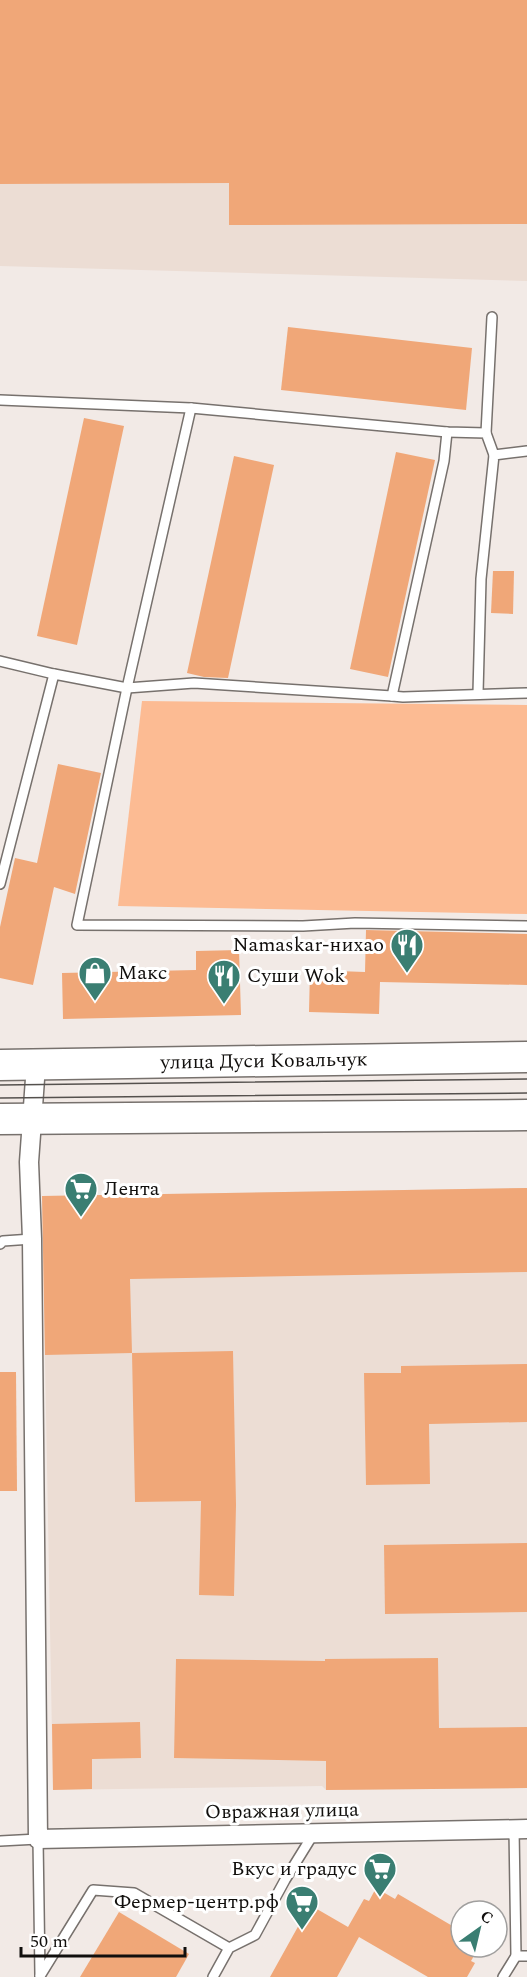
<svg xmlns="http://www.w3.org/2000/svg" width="527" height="1977" font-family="Spectral,serif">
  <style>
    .built { fill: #ecddd4 }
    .green { fill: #fcbb93 }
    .building { fill: #f0a778 }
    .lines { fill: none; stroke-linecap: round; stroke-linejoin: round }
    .service-casing { stroke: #77716d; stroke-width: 12 }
    .minor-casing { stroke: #77716d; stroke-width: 21 }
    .primary-casing { stroke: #77716d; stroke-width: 33 }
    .service { stroke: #fff; stroke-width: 9 }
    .minor { stroke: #fff; stroke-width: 18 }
    .primary { stroke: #fff; stroke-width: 30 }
    .tram { stroke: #55514e; stroke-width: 1.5 }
    .labels { text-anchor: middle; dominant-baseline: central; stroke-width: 6; stroke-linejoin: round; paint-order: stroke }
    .poi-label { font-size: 20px; fill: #110f0d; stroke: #fff; text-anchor: end }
    .street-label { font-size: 20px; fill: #110f0d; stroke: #fff }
  </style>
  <rect width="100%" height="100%" fill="#f2eae6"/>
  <g class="built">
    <path d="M0 0H527V281L0 266Z"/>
    <path d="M527 1188V1788L326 1790 322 1786 53 1790 42 1196Z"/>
  </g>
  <path class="green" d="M142 701 527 705V914L118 906Z"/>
  <g class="building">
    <path d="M0 0H527V224L229 225V183L0 184Z"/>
    <path d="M288 327 472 348 466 410 281 390Z"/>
    <path d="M84 418 124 426 77 645 37 636Z"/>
    <path d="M396 452 435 460 388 677 350 669Z"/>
    <path d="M234 456 274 465 228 678 204 677 187 673Z"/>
    <path d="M493 571H514L513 614 491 613Z"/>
    <path d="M58 764 101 773 75 894 54 887 33 985 0 978V927L15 858 37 863Z"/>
    <path d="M366 930 527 934V985L380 982 379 1014 309 1012 310 970 365 972Z"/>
    <path d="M239 950 241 1015 63 1019 62 973 196 970V951Z"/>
    <path d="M527 1188V1272L130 1279 132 1353 45 1355 42 1196Z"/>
    <path d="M233 1351 236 1505 234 1596 199 1595 201 1501 135 1502 132 1353Z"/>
    <path d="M527 1364V1422L429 1424 430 1484 366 1485 364 1373H401V1366Z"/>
    <path d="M0 1372H16L17 1491H0Z"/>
    <path d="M527 1543V1612L385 1614 384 1545Z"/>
    <path d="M438 1658 439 1728 527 1727V1788L326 1790V1761L174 1758 176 1659 325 1661V1659Z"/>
    <path d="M140 1722 141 1758 92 1759V1789L53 1790 52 1724Z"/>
    <path d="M376 1888 395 1899 398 1894 461 1931V1947H479L471 1961 475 1963 467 1977H428L359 1937 337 1977H270L310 1905 348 1927 364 1899 369 1901Z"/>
    <path d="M119 1912 189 1954 176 1977H80Z"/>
  </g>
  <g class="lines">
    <g class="service-casing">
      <g id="service">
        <path d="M0 400 191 408 447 432 486 433 494 455"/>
        <path d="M191 408 127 688 77 925 303 926 355 923 527 926"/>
        <path d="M447 432 444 461 392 696 403 697 527 693"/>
        <path d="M486 433 492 317"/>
        <path d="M0 661 54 674"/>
        <path d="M478 693 481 579 494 455 527 451"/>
        <path d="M0 884 54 674 127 688 194 683 392 696"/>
        <path d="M0 1244 3 1241 32 1239"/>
        <path d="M514 1829 516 1956H527"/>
        <path d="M0 1841 38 1839 40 1975"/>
        <path d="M40 1976 93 1890 134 1893 229 1948"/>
        <path d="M213 1977 229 1948 255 1935 285 1880 314 1833"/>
        <path d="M503 1977 516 1956"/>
      </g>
    </g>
    <g class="minor-casing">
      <path id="minor" d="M36 1065 29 1162 32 1239 38 1839 527 1829"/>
    </g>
    <g class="primary-casing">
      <g id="primary">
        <path id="s1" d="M0 1065 527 1057"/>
        <path d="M0 1119 527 1115"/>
      </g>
    </g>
    <use href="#service" class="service"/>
    <use href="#minor" class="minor"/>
    <use href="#primary" class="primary"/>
    <g class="tram">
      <path d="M0 1085 527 1079"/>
      <path d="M0 1098 527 1093"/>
    </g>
  </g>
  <defs>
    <g id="restaurant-pin" transform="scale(1.725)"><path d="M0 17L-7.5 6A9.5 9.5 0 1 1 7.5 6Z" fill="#3a7e72" stroke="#fff"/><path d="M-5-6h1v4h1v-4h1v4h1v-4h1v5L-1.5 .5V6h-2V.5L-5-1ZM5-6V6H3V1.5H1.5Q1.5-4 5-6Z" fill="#fff"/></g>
    <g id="shop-pin" transform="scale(1.725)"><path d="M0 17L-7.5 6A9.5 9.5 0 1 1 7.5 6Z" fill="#3a7e72" stroke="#fff"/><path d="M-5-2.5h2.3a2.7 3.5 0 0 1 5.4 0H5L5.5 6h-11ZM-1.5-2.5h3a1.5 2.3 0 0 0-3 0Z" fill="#fff"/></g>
    <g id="supermarket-pin" transform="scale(1.725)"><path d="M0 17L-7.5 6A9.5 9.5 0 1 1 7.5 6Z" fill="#3a7e72" stroke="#fff"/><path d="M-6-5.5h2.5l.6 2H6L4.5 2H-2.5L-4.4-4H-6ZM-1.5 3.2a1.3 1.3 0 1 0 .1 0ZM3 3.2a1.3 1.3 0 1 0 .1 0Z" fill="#fff"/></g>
  </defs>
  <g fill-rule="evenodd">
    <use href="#restaurant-pin" x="407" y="945"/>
    <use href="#shop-pin" x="95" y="973"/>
    <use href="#restaurant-pin" x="224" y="976"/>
    <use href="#supermarket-pin" x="81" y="1189"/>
    <use href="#supermarket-pin" x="380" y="1869"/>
    <use href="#supermarket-pin" x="302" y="1902"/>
  </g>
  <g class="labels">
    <g class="poi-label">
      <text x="384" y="945">Namaskar-нихао</text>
      <text x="118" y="973" text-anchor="start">Макс</text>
      <text x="247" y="976" text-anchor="start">Суши Wok</text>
      <text x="104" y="1189" text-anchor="start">Лента</text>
      <text x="357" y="1869">Вкус и градус</text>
      <text x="279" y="1902">Фермер-центр.рф</text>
    </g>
    <g class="street-label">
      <text stroke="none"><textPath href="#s1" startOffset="264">улица Дуси Ковальчук</textPath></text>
      <text transform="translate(282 1811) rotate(-1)">Овражная улица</text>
    </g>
  </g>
  <g transform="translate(479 1929) rotate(34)"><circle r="28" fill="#ffffff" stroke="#a09f9e" stroke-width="1.5"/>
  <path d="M0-4.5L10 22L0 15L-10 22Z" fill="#3a7e72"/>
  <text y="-9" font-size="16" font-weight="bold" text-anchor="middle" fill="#110f0d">С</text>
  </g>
  <path d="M21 1947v9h164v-9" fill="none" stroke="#110f0d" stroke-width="3"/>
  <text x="30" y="1947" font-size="18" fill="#110f0d" stroke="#ffffff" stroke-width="4.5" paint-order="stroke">50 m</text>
</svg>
